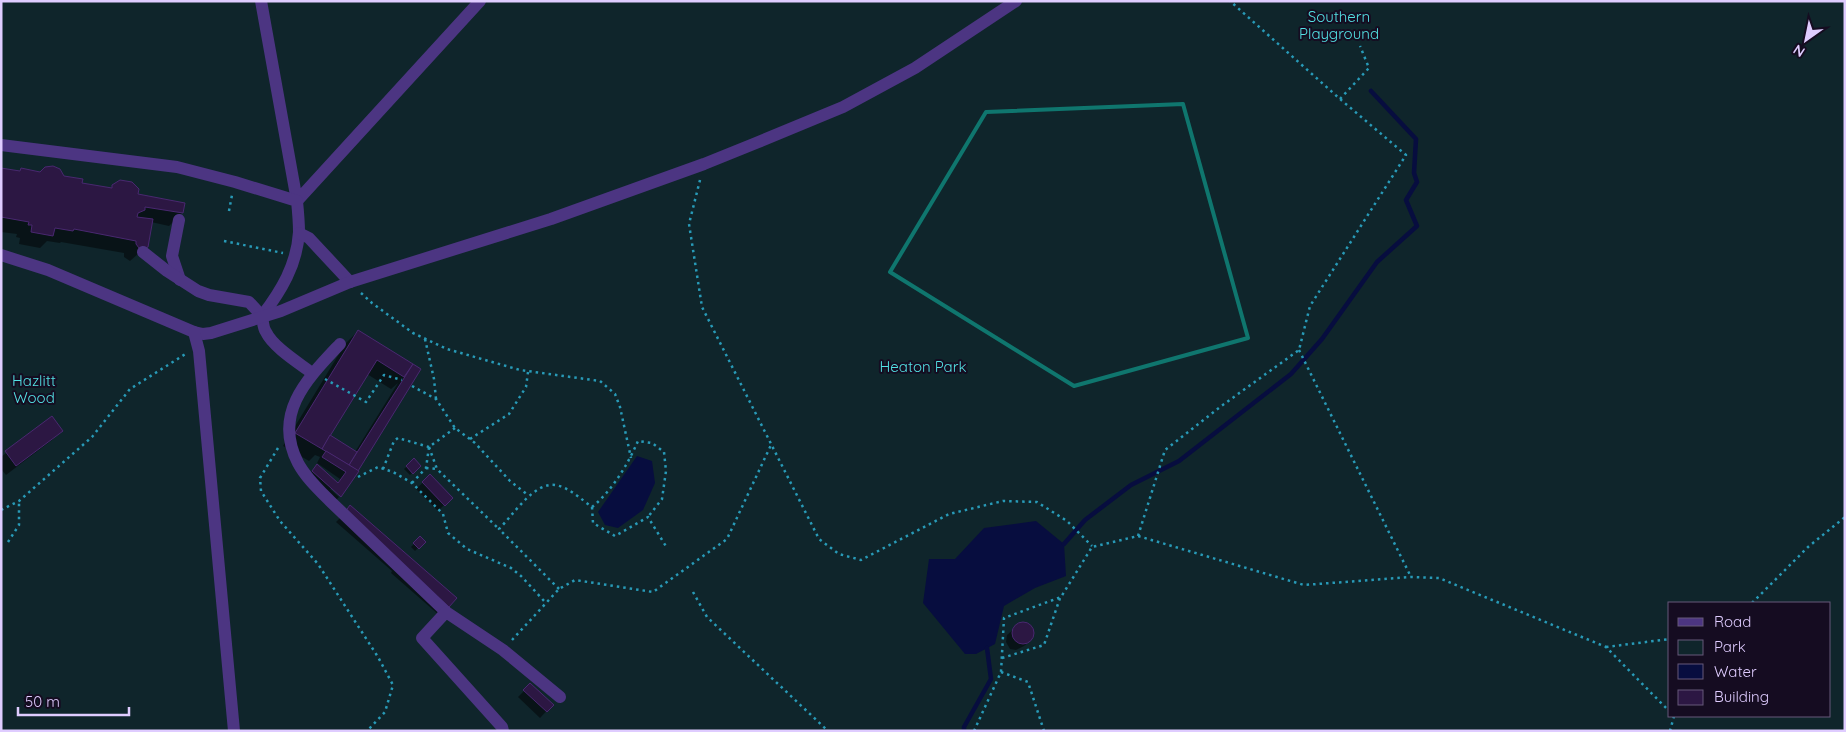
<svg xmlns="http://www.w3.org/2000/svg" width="1846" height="732" font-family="Quicksand,sans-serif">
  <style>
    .green { fill: #0f252b; fill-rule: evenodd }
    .water { fill: #070d3f }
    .shadow { fill: #0007; fill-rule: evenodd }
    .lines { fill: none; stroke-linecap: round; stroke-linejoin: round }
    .stream { stroke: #070d3f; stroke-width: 4.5 }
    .building { fill: #2c1743; stroke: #492870 }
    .path { stroke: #289ab7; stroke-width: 2.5; stroke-dasharray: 2.5 4; stroke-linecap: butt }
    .minor { stroke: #4c3582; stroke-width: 12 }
    .marked { fill: none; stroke: #0f766e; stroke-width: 4; stroke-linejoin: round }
    .labels { text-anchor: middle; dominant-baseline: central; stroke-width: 4; stroke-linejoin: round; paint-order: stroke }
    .park-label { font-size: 15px; fill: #53e2e4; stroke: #150c21 }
  </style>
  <rect width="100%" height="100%" fill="#150c21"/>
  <path class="green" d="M1 1H1845V731H1ZM1670 603H1830V716H1670Z"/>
  <g class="water">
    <path d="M637 456 652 461 655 483 643 510 618 528 605 525 598 512Z"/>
    <path d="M1036 521 1064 544 1066 576 1035 588 1004 606 995 644 976 654H965L923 603 929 559H955L984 528Z"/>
  </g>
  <g class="shadow">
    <path d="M1 169 19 172 21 170 63 177 81 184 110 189 113 186 137 195 183 204 182 213 169 226 151 222 147 246 130 261 124 257V253L61 242 60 243 47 241 40 248 19 244 20 238 16 237 17 234 1 232Z"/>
    <path d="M358 331 419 370 356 471 330 489 339 497 334 502 311 472 317 466 337 484 340 479 317 463 320 457 315 455 309 461 283 446 345 344ZM367 374 391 389 398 383 355 452 329 436Z"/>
    <path d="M51 418 61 431 52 440 6 475 1 469V457Z"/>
    <path d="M414 460 420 466 410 475 404 469Z"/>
    <path d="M430 476 451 498 438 511 416 489Z"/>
    <path d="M341 517 455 598 439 615 391 573 392 571 336 522Z"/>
    <path d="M420 538 424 542 415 551 411 547Z"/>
    <path d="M1021 623 1030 626 1033 633 1031 640 1024 646 1016 650 1010 649 1006 642 1007 635Z"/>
    <path d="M530 685 552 705 540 718 518 697Z"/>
  </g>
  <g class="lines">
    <g class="stream">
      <path d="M1064 544 1085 520 1131 485 1179 461 1291 374 1322 339 1377 262 1417 226 1406 200 1417 182 1414 173 1416 139 1371 91"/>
      <path d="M964 731V727L991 679 987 648"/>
    </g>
  </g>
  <g class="building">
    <path d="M53 166 60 169 64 176 83 179 82 183 112 188V185L120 180 132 182 139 189 138 194 185 203 183 213 145 207V210L138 213 137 217 153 219 148 247 144 249 139 248 136 244V241L74 229 73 231 55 228 53 236 31 232 32 225H28L29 222 1 217V168L20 171 21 168 40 172 45 167Z"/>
    <path d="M358 330 413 364 404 377 377 360 322 449 295 433Z"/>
    <path d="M413 364 421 369 358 471 349 465Z"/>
    <path d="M52 416 63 431 16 466 5 451Z"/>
    <path d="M330 435 357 452 349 465 322 449Z"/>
    <path d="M326 451 359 471 341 497 312 471 317 464 338 483 346 472 322 457Z"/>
    <path d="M414 458 421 466 413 474 406 466Z"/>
    <path d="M430 474 453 498 445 506 422 482Z"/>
    <path d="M350 505 457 598 449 607 345 512Z"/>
    <path d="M420 536 426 542 419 549 413 543Z"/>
    <circle cx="1023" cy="633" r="11"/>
    <path d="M530 683 554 705 547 712 523 690Z"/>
  </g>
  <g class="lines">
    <g class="path">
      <path d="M1340 99 1369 68 1360 46"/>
      <path d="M700 180 689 224 702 307 819 539 839 554 861 560 949 514 1003 501 1037 502 1067 521 1092 546"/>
      <path d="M229 211 232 195"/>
      <path d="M224 241 283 253"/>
      <path d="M361 293 372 303 413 333 447 349 520 370 600 381 615 394 620 407 631 458"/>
      <path d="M425 339 434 379 436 399"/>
      <path d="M1299 350 1411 577"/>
      <path d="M325 379 366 402 384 375 402 380"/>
      <path d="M412 386 436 399 455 428 475 443 510 481 528 495"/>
      <path d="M470 439 509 414 526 387 528 372"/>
      <path d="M429 447 437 469 499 529"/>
      <path d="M278 448 260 478 261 491 280 521 318 564 378 657 393 685 385 712 367 731"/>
      <path d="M426 468 437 469"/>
      <path d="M383 469 394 441 398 438 429 447"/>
      <path d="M358 477 378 467 393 472 412 483 443 514 448 533 467 549 511 568 521 576 546 603"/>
      <path d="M412 483 426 468 429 447 455 428"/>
      <path d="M592 507C612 491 628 464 638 441L652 443 664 452 666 471 662 499 648 517"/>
      <path d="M592 507 593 523 615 536 648 517 667 548"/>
      <path d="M1 510 19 501 92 437 130 389 187 353"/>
      <path d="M1138 536 1165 450 1220 407 1299 350 1310 306 1406 155 1340 99 1230 1"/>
      <path d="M8 542 19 525V501"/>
      <path d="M559 589 499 529C513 515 534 482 555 485 569 487 582 500 592 507"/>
      <path d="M693 592 707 617 828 731"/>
      <path d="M1752 603 1808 547 1845 517"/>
      <path d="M512 640 559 589 575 580 653 592 727 539 771 445"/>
      <path d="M1606 647 1670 639"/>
      <path d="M1002 658 1044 645 1060 598"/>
      <path d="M1001 672 1028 682 1044 731"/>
      <path d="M974 731 1001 672 1004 618 1061 597 1092 547 1138 536 1304 585 1411 577 1439 578 1606 647 1670 712"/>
      <path d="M1670 731 1674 716"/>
    </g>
    <g class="minor">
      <path d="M261 1 297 201 480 1"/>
      <path d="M1 145 177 167 235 182 297 201C298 211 299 222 299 232 297 265 281 291 262 316 263 321 263 328 266 332 273 347 299 363 312 373"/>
      <path d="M179 220 172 256 180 280"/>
      <path d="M299 233 309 238 350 282"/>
      <path d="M143 252 167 271 198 291 209 295 249 302 262 316"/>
      <path d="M1 255 48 270 194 332 203 334 211 333 281 311 350 282 551 219 704 164 756 143 843 107 915 68 1016 1"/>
      <path d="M194 332 199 351 234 731"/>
      <path d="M340 344C308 378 272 413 298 463 306 478 319 490 330 501L446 612"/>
      <path d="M503 731 502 727 422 638 446 612 503 650 560 697"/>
    </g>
  </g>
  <path class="marked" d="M1183 104 1248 338 1074 386 890 272 986 112Z"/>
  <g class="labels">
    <g class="park-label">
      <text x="1339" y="16">Southern<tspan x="1339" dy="17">Playground</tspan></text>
      <text x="923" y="366">Heaton Park</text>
      <text x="34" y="380">Hazlitt<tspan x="34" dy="17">Wood</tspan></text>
    </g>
  </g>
  <rect width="1846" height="732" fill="none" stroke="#dfccff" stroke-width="5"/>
  <rect x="1668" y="602" width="162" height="115" fill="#150c21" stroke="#66597a"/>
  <rect x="1678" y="618" width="25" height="8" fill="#4c3582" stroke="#66597a"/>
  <text x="1714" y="627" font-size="15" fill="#dfccff">Road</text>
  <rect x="1678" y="640" width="25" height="15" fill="#0f252b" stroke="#66597a"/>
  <text x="1714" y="652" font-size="15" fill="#dfccff">Park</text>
  <rect x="1678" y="664" width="25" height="15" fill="#070d3f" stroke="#66597a"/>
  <text x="1714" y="677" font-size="15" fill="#dfccff">Water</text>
  <rect x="1678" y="690" width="25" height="15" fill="#2c1743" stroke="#66597a"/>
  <text x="1714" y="702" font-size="15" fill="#dfccff">Building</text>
  <g transform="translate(1806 40) rotate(213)" stroke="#150c21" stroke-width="4" paint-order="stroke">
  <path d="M0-4L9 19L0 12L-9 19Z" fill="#dfccff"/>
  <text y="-8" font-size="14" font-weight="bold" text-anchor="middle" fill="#dfccff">N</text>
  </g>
  <path d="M18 707v8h111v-8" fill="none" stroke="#dfccff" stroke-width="2.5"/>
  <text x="25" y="707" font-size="15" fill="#dfccff" stroke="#150c21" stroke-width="4" paint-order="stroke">50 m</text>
</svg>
